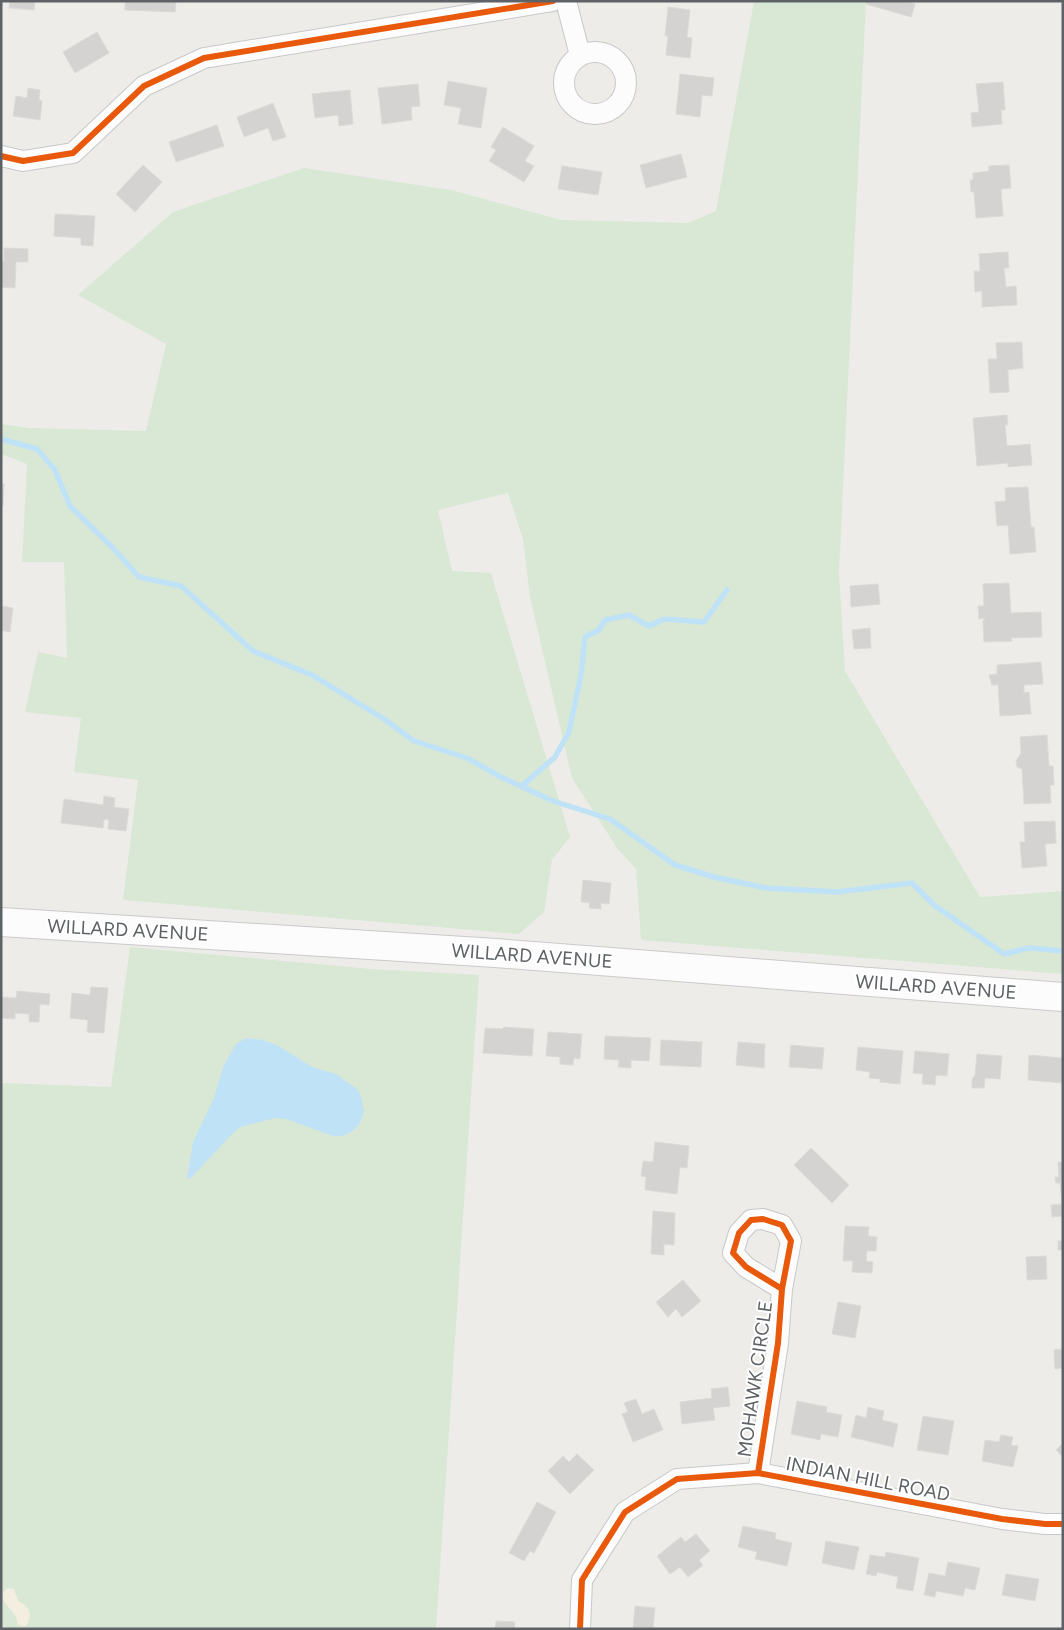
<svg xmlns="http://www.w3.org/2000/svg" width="1064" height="1630" font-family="Figtree,sans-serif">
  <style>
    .green { fill: #d8e8d5 }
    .sand { fill: #f4eee0 }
    .water { fill: #c0e2f6 }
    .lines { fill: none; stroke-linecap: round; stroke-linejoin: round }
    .stream { stroke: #c0e2f6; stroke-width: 5.5 }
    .building { fill: #d4d3d2; stroke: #dcdbd8 }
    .minor-casing { stroke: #c8c8c8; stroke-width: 22 }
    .secondary-casing { stroke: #cacaca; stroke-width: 30 }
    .minor { stroke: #fcfcfc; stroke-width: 20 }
    .secondary { stroke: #fcfcfc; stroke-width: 28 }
    .cycleway-casing { stroke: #fff; stroke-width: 9 }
    .cycleway { stroke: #e8590c; stroke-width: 6 }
    .labels { text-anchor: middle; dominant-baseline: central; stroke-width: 4; stroke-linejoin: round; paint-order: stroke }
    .street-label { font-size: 19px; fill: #5e6266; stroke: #fff }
  </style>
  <rect width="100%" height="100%" fill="#edece9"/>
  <g class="green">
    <path d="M754 1H866L839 573 845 671 980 897 1063 891V974L641 940 636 869 617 848 572 778 530 597 523 539 508 493 438 510 452 571 491 573 570 837 552 860 544 912 519 934 123 900 138 780 74 772 81 718 25 712 38 652 67 658 64 562H22L27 464 1 454V424L29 428 146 431 166 344 78 295 173 212 304 168 451 190 561 220 688 223 716 211Z"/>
    <path d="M130 947 371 969 479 975 436 1629H1V1083L111 1087Z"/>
  </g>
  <path class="sand" d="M8 1588 14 1589 18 1601C30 1606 33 1615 26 1626L18 1625C17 1622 17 1620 16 1617 12 1609 1 1603 3 1592Z"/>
  <path class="water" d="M246 1038 263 1040 277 1045 312 1067 336 1074 357 1089 361 1096 364 1112 360 1123 353 1131 343 1136H333L286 1119 276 1118 247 1125 239 1128 231 1135 190 1179 187 1178 193 1142 214 1098 223 1067 236 1044Z"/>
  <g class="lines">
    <g class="stream">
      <path d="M1 439 37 449 55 470 70 506 114 549 139 577 181 586 253 651 312 675 384 719 414 741 467 758 501 777 553 801 610 819 675 865 714 877 766 888 838 892 912 883 934 905 1004 954 1029 948 1063 951"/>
      <path d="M522 786 555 757 569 732 581 675 585 637 599 630 605 620 629 615 649 626 664 619 704 622 727 590"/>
    </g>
  </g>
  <g class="building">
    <path d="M10 1H35L34 10 9 8Z"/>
    <path d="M125 1H176L175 12 125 10Z"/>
    <path d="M867 1H907L915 4 911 17 866 4Z"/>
    <path d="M668 7 690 10 687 37 692 38 690 58 666 55 668 36H665Z"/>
    <path d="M97 32 109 53 75 73 63 52Z"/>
    <path d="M680 74 714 78 712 96 702 95 700 117 676 114Z"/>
    <path d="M448 81 487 88 481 128 458 124 461 108 444 105Z"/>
    <path d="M1003 82 1005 110H1001L1002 124 972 127 971 113 979 112 976 84Z"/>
    <path d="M418 84 420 106 411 107 412 120 382 124 378 88Z"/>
    <path d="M28 88 40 90 39 100 42 101 40 120 13 116 16 96 27 98Z"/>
    <path d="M350 90 353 124 339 126 338 115 315 118 312 94Z"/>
    <path d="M273 103 286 137 273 141 268 128 244 137 237 117Z"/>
    <path d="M217 125 224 146 176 162 169 142Z"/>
    <path d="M503 127 534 146 525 161 534 166 524 182 489 161 496 150 491 147Z"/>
    <path d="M681 154 687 177 646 188 640 165Z"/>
    <path d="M143 165 162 182 135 212 116 194Z"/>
    <path d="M1009 165 1011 188 1001 189 1003 216 976 218 974 192H971L970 180H973V173L989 171V166Z"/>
    <path d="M562 166 602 172 598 195 558 189Z"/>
    <path d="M55 214 95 216 93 246 81 245V238L54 236Z"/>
    <path d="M4 248 28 249V262H16L15 288 1 287V261H4Z"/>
    <path d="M1008 252 1009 268H1004L1006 287 1016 286 1017 305 982 307V291L975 292 974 271H980L979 254Z"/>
    <path d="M1022 342 1023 368 1008 370 1009 392 990 393 988 359H997L996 343Z"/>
    <path d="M1007 415 1008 425H1005L1007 446 1030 444 1032 465 1008 467V463L977 466 973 418Z"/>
    <path d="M1 483 4 484 3 506H1Z"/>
    <path d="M1028 487 1031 527H1034L1036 552 1010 554 1008 525 997 526 995 502 1006 501 1005 488Z"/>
    <path d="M1009 583 1011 613 1041 612 1042 637 1011 638 1012 641 984 642 983 621 985 618 979 619 978 606H984L983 584Z"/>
    <path d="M878 584 880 604 851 607 850 586Z"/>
    <path d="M1 606 13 608 10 632 1 630Z"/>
    <path d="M870 628 871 648 854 649 852 630Z"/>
    <path d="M1041 662 1043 684 1024 685V693L1029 692 1031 714 1000 716 998 685H992L989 675 997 674V665Z"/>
    <path d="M1047 735 1049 766H1053L1054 785H1050L1051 803 1024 804 1022 769 1017 767 1016 761 1021 753 1020 737Z"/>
    <path d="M104 796 115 798 114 807 129 809 126 831 108 829 109 820 104 819 103 828 61 823 64 799 103 805Z"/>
    <path d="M1055 821 1056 843 1045 844 1047 866 1022 868 1020 842H1025L1024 822Z"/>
    <path d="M583 880 611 883 609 904 601 903V909L589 908 590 903 581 902Z"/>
    <path d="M91 987 108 988 104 1033 87 1032 88 1020 70 1018 72 993 90 995Z"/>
    <path d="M17 991 50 994 49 1005 40 1004 39 1022H29V1014L15 1013V1019L1 1018V997L16 998Z"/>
    <path d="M504 1027 534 1029 532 1056 483 1053 485 1028 502 1029Z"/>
    <path d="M548 1032 582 1034 580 1059 574 1058 573 1065 560 1064V1057L546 1056Z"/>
    <path d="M605 1036 651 1038 649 1061 631 1060V1068L618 1067 619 1060 604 1059Z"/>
    <path d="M661 1040 702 1042 701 1067 660 1065Z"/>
    <path d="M738 1042 765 1044 764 1068 736 1065Z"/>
    <path d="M791 1045 824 1048 822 1069 789 1067Z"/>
    <path d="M858 1047 903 1051 900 1084 880 1082V1079L869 1078 870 1072 856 1070Z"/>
    <path d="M915 1051 949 1054 947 1076 936 1075 935 1085 922 1084 923 1074 913 1073Z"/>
    <path d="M977 1054 1002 1056 1000 1079 985 1078 984 1088H972V1079L975 1075Z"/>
    <path d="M1029 1055 1063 1058V1083L1028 1080Z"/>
    <path d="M655 1142 689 1146 687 1168 680 1167 677 1194 645 1190 646 1177 641 1176 643 1161 653 1162Z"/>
    <path d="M811 1148 849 1185 832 1203 794 1165Z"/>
    <path d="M1058 1162H1063V1216L1052 1217 1051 1205 1062 1204 1060 1183H1056L1055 1177H1059Z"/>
    <path d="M653 1211 675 1213 674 1245 664 1244V1255L651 1254Z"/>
    <path d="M845 1226 869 1227 868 1236 877 1237 876 1251H867L866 1261 873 1262 872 1273 852 1272 853 1261H843Z"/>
    <rect x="1058" y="1241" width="5" height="9"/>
    <path d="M1046 1256 1047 1279 1027 1280 1026 1257Z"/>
    <path d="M683 1280 701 1301 682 1317 676 1309 668 1317 656 1302Z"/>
    <path d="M838 1302 861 1306 855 1338 832 1334Z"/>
    <path d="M1063 1349V1368L1055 1369 1054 1350Z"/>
    <path d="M728 1387 730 1406 713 1408 715 1420 682 1424 680 1402 712 1398 711 1389Z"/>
    <path d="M636 1399 642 1414 654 1409 663 1430 633 1442 622 1414 628 1412 624 1403Z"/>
    <path d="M797 1401 827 1407 826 1412 842 1415 838 1437 821 1434 820 1440 791 1434Z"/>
    <path d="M868 1407 884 1411 882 1420 898 1424 893 1447 851 1437 856 1415 866 1418Z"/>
    <path d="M923 1416 954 1421 948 1455 917 1450Z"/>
    <path d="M1001 1435 1013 1437 1011 1445 1018 1446 1013 1467 982 1461 985 1440 999 1442Z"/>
    <path d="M1063 1443V1457L1056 1450Z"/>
    <path d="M577 1454 594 1470 570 1494 548 1471 563 1456 569 1462Z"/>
    <path d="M537 1502 556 1512 534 1553 530 1551 524 1561 509 1553Z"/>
    <path d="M743 1526 776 1533 775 1539 792 1543 787 1566 755 1559 757 1552 738 1547Z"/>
    <path d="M696 1534 710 1551 699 1560 703 1565 688 1577 680 1567 670 1574 657 1556 681 1537 685 1542Z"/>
    <path d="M826 1541 859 1547 854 1570 822 1563Z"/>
    <path d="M886 1552 919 1558 913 1591 896 1588 898 1577 877 1572 876 1576 866 1574 870 1555 885 1557Z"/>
    <path d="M948 1562 980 1568 975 1590 965 1588 963 1596 936 1591 935 1597 924 1595 929 1573 945 1576Z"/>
    <path d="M1006 1574 1039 1579 1035 1601 1002 1595Z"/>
    <path d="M635 1606 655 1608 653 1629H633Z"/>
    <path d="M496 1621 515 1622 514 1629H495Z"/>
  </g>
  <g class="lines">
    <g class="minor-casing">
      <g id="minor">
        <path d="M566 1 580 55"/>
        <circle cx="595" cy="83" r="31"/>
        <path d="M1 156 23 161 73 153 144 86 204 58 553 1"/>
        <path d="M758 1473 778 1343 782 1289 791 1241 782 1225 763 1219 751 1220 739 1233 733 1253 746 1267 782 1289"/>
        <path d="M580 1629 582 1580 625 1512 677 1479 758 1473 1002 1519 1045 1524H1063"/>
      </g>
    </g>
    <g class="secondary-casing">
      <path id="secondary" d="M1 922 496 953 1063 997"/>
    </g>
    <use href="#minor" class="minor"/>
    <use href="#secondary" class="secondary"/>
    <g class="cycleway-casing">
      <g id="cycleway">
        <path d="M1 156 23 161 73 153 144 86 204 58 553 1"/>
        <path d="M758 1473 778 1343 782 1289 791 1241 782 1225 763 1219 751 1220 739 1233 733 1253 746 1267 782 1289"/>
        <path d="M580 1629 582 1580 625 1512 677 1479 758 1473 1002 1519 1045 1524H1063"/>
      </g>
    </g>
    <use href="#cycleway" class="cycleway"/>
  </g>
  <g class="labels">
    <g class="street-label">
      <text transform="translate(128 930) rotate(3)">WILLARD AVENUE</text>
      <text transform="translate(532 956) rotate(4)">WILLARD AVENUE</text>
      <text transform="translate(936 987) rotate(4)">WILLARD AVENUE</text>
      <text transform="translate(755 1379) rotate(-82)">MOHAWK CIRCLE</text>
      <text transform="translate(868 1479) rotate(11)">INDIAN HILL ROAD</text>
    </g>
  </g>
  <rect width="1064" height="1630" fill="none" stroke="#5e6266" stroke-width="5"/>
</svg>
